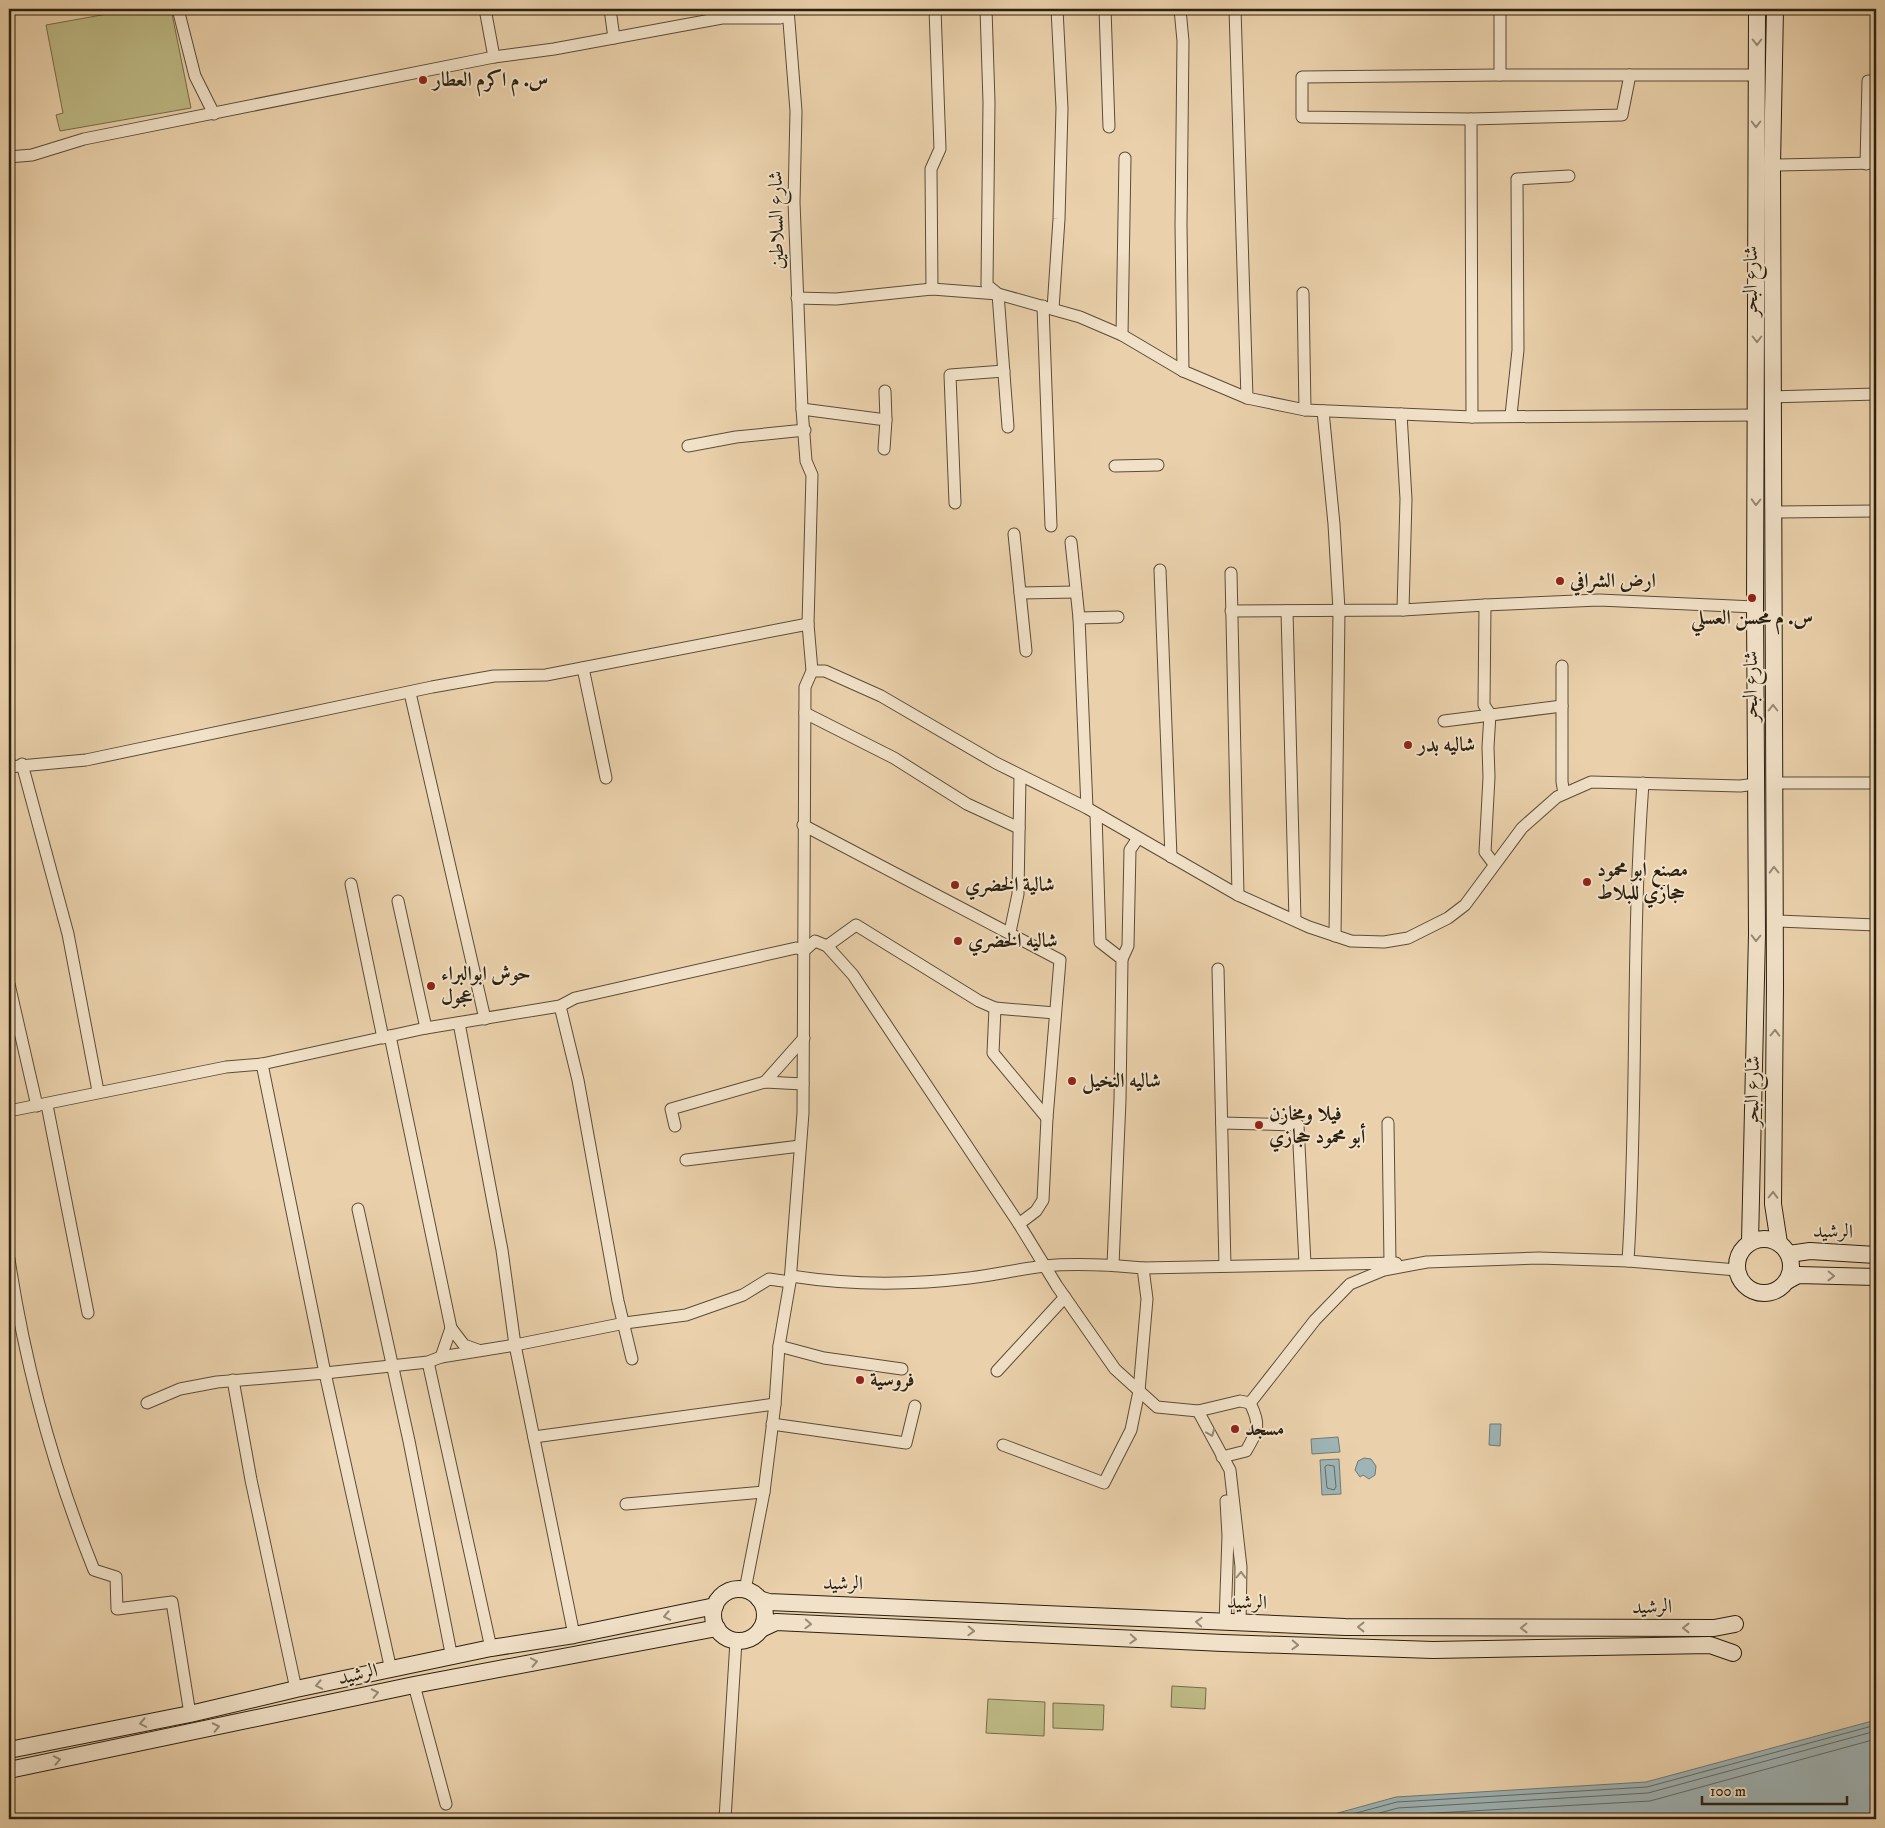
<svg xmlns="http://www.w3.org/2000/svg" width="1885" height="1828" font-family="'IM FELL DW Pica',Amiri,serif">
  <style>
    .green { fill: #bdb984; stroke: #746c4a }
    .water { fill: #9eb4b6; stroke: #707974 }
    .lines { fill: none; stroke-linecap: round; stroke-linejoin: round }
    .shore { stroke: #646a64; stroke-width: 1 }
    .street-casing { stroke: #5b4c38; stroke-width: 13 }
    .secondary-casing { stroke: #2b2011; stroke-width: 18 }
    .street { stroke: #f1e1c8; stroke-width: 11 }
    .secondary { stroke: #f1e1c8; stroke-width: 16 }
    .oneway { stroke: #988a76 }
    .poi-dot { fill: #8f2418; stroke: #f1e1c8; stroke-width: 2 }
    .labels { text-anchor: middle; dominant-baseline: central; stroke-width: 4; stroke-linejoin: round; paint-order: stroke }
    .poi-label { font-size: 20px; font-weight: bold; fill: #2b2011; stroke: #f1e1c8; text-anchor: start }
    .street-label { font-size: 20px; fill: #2b2011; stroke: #f1e1c8 }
  </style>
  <rect width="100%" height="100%" fill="#ead1ab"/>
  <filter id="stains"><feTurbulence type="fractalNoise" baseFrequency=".004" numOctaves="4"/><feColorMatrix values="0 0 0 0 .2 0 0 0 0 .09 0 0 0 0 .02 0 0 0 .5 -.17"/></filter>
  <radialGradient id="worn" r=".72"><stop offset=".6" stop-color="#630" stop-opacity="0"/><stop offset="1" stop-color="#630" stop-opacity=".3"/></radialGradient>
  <g class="green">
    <path d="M135 9H171L191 108 60 131 56 115 63 113 46 25Z"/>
    <path d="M1172 1686 1206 1688 1205 1709 1171 1707Z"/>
    <path d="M988 1699 1045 1702 1044 1736 986 1733Z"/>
    <path d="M1053 1703 1104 1705 1103 1730 1053 1728Z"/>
  </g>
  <g class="water">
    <path d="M1490 1424H1501L1500 1446 1489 1445Z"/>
    <path d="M1338 1437 1340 1452 1312 1454 1311 1439Z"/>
    <path d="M1364 1458 1371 1459 1376 1466 1375 1475 1369 1479 1363 1475 1360 1477 1355 1470 1358 1461Z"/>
    <path d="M1339 1459 1341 1494 1322 1495 1320 1460Z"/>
    <path d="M1876 1720V1819H1316L1396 1797 1646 1782Z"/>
  </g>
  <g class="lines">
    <g class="shore">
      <path d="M1328 1465 1334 1466 1336 1487 1334 1490 1327 1488 1325 1467Z"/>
      <path d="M1334 1819 1397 1802 1647 1787 1876 1725"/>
      <path d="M1357 1819 1398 1808 1648 1793 1876 1731"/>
      <path d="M1385 1819 1399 1815 1650 1801 1876 1739"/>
    </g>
    <g class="street-casing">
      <g id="street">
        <path d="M178 9 195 76 214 114"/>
        <path d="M485 9 494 57"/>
        <path d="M610 9 614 38"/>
        <path d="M986 9 989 102 987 285 998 294 1008 427"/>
        <path d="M1105 9 1109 127"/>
        <path d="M1180 9 1183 41 1181 225 1183 371"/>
        <path d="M1235 9 1247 398"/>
        <path d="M1500 9V75H1630"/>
        <path d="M1471 119 1302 117V77L1500 75"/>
        <path d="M9 157 32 155 84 139 494 57 554 49 722 18H780L788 15"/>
        <path d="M1866 164 1868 81H1876"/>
        <path d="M1772 165 1876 163"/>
        <path d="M932 289 931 169 940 149 935 9"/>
        <path d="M1303 293 1305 410"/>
        <path d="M797 298 836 299 932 289 998 294 1080 317 1122 335 1183 371 1247 398 1305 410 1472 417 1757 415"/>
        <path d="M1043 306 1051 526"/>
        <path d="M1053 309 1059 219 1062 108 1057 9"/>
        <path d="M1122 335 1125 158"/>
        <path d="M885 391 886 420"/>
        <path d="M1772 397 1876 394"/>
        <path d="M802 409 886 420 884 449"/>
        <path d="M1323 411 1334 524 1339 610 1335 936"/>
        <path d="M1401 414 1406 499 1403 610"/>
        <path d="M1511 415 1518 350 1517 179 1569 176"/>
        <path d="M1472 417 1471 119 1622 115 1630 75H1756"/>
        <path d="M688 446 736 437 805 430"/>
        <path d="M1115 466 1158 465"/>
        <path d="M955 503 950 375 1004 371"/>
        <path d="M1772 512 1876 511"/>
        <path d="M1014 534 1026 651"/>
        <path d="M1071 542 1079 618 1087 808"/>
        <path d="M1160 570 1171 857"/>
        <path d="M1231 573 1238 895"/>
        <path d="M1020 593 1076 592"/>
        <path d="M1485 605 1599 600 1755 607"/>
        <path d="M1231 611 1403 610 1485 605 1484 705 1490 714 1488 747 1489 777 1485 852 1494 864"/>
        <path d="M1287 611 1295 920"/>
        <path d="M1079 618 1118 617"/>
        <path d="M1562 666V782L1564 793"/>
        <path d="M583 668 606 778"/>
        <path d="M812 671H825L881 696 996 763 1087 808 1238 895 1309 927 1351 941 1384 942 1408 938 1448 918 1465 905 1522 828 1557 797 1591 782 1740 786 1756 784"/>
        <path d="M410 693 485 1019"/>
        <path d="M805 713 894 758 967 804 1019 828"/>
        <path d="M1444 721 1562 706"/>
        <path d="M22 764 68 934 98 1091"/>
        <path d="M9 767 86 760 432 687 494 676 546 675 808 624"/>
        <path d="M1773 783H1876"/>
        <path d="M1096 814 1100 942 1122 959 1120 1100 1113 1265"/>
        <path d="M803 825 1060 960 1047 1118 1043 1200 1036 1211 1019 1224"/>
        <path d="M351 884 383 1038"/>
        <path d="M398 901 426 1028"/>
        <path d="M1775 921 1876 925"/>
        <path d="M1010 932 1018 894 1020 776"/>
        <path d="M827 946 856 925 979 1001 995 1008 993 1053 1047 1118"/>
        <path d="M1122 959 1128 946 1130 850 1138 838"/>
        <path d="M1218 969 1225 1266"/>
        <path d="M9 984 37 1106"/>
        <path d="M560 1006 578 1080 618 1301 632 1359"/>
        <path d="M995 1008 1055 1013"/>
        <path d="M459 1023 502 1250 515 1345 625 1323 686 1315 743 1295 769 1279 790 1282"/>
        <path d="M390 1036 451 1328 441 1357 515 1345 574 1635"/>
        <path d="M262 1064 325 1373 428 1362 441 1357"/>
        <path d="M765 1082 804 1038"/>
        <path d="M47 1105 88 1313"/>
        <path d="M9 1111 226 1067 262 1064 426 1028 560 1006 575 998 796 948 805 950 815 941 827 946 853 975 1019 1224 1057 1286 1115 1369 1157 1407 1198 1411 1240 1401 1250 1403 1315 1320 1350 1284 1384 1270 1427 1262 1539 1258 1628 1261 1737 1270"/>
        <path d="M1222 1123 1298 1125 1305 1264"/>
        <path d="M1388 1123 1390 1263"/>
        <path d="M675 1126 671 1109 765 1082 803 1084"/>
        <path d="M686 1160 800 1146"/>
        <path d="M358 1209 409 1441 452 1658"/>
        <path d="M9 1259C25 1364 54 1471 94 1570L116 1577 117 1609 172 1602 190 1714"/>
        <path d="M1628 1261C1638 1102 1631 942 1643 783"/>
        <path d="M1143 1268 1396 1263"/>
        <path d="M791 1276C849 1285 911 1285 969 1278 995 1275 1019 1269 1045 1266 1077 1263 1111 1265 1143 1268L1147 1299 1139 1391 1131 1430 1104 1483 1003 1445"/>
        <path d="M451 1328 464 1345 478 1350"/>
        <path d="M779 1346 824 1358 902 1369"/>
        <path d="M428 1362 491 1648"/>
        <path d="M997 1371 1065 1297"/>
        <path d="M233 1380 251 1480 296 1689"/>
        <path d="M147 1403 180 1389 217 1382 325 1373 391 1670"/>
        <path d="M1198 1411 1230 1470 1241 1567 1240 1624"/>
        <path d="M772 1424 906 1443 915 1406"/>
        <path d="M534 1437 775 1404"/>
        <path d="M1222 1457 1246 1451C1258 1430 1261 1425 1250 1403"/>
        <path d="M626 1504 764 1492"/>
        <path d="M745 1590 764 1492 775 1404 779 1346 790 1282 803 1113 805 687 812 671 808 624 812 475 806 461 802 409 794 202 796 111 788 9"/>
        <path d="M1225 1623 1228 1536 1226 1501"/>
        <path d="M414 1685 446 1804"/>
        <path d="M725 1819 736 1641"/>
      </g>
    </g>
    <g class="secondary-casing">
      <g id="secondary">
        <path d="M1775 9 1772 165 1775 986 1773 1204 1779 1243"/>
        <circle cx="1764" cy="1266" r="27"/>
        <path d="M1750 1242 1757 934 1755 607 1757 9"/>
        <path d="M1789 1254 1810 1251 1876 1255"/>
        <path d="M1787 1281 1798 1275 1876 1277"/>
        <circle cx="739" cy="1615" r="26"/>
        <path d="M759 1599 769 1602 1345 1627 1714 1628 1735 1624"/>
        <path d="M761 1629 776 1622 1223 1643 1433 1650 1710 1645 1733 1653"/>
        <path d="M9 1750 190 1714 296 1689 491 1648 574 1635 715 1606"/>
        <path d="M9 1770 414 1685 717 1628"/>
      </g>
    </g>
    <use href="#street" class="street"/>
    <use href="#secondary" class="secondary"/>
  </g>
  <defs><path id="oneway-chevron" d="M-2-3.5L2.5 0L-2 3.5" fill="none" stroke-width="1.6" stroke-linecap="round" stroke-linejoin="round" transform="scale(1.25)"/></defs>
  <g class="oneway">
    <use href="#oneway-chevron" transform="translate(1757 42) rotate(90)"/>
    <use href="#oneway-chevron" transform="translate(1756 124) rotate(90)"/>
    <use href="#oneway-chevron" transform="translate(1757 339) rotate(90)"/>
    <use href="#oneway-chevron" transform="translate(1756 502) rotate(91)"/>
    <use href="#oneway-chevron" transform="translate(1773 708) rotate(-90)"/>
    <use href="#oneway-chevron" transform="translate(1774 870) rotate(-91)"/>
    <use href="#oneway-chevron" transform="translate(1756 938) rotate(91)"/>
    <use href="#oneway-chevron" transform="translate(1775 1033) rotate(-89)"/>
    <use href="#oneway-chevron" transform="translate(1773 1195) rotate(-89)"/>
    <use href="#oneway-chevron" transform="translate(1831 1276) rotate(1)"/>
    <use href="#oneway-chevron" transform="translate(1211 1433) rotate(67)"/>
    <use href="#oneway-chevron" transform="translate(1241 1575) rotate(-89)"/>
    <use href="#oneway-chevron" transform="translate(667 1616) rotate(169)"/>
    <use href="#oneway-chevron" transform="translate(1199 1622) rotate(-177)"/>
    <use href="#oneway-chevron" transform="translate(808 1624) rotate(3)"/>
    <use href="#oneway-chevron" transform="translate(1361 1627) rotate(-180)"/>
    <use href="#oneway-chevron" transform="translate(1524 1628) rotate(179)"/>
    <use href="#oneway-chevron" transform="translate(1686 1628) rotate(-180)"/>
    <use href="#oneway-chevron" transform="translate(971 1631) rotate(2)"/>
    <use href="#oneway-chevron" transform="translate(1133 1639) rotate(3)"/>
    <use href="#oneway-chevron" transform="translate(1295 1645) rotate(2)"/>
    <use href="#oneway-chevron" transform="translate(534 1662) rotate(-11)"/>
    <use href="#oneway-chevron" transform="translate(319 1685) rotate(169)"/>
    <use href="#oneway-chevron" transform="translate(375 1693) rotate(-12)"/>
    <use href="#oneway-chevron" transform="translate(143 1723) rotate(169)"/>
    <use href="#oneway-chevron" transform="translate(216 1727) rotate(-12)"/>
    <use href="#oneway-chevron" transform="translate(57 1760) rotate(-11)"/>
  </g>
  <g class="poi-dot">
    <circle cx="423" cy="80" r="5"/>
    <circle cx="1560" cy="581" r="5"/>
    <circle cx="1752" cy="598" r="5"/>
    <circle cx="1408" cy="745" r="5"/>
    <circle cx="1587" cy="882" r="5"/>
    <circle cx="955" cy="885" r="5"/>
    <circle cx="958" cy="941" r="5"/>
    <circle cx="431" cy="986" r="5"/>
    <circle cx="1072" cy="1081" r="5"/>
    <circle cx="1259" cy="1125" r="5"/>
    <circle cx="860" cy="1380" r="5"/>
    <circle cx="1235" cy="1429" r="5"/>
  </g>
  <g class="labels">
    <g class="poi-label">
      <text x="433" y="80">س. م اكرم العطار</text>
      <text x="1570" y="581">ارض الشرافي</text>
      <text x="1752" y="618" text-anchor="middle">س. م محسن العسلي</text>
      <text x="1418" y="745">شاليه بدر</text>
      <text x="1597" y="870">مصنع ابو محمود<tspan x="1597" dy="23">حجازي للبلاط</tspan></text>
      <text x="965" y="885">شالية الخضري</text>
      <text x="968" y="941">شاليه الخضري</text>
      <text x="441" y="974">حوش ابوالبراء<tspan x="441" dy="23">عجول</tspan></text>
      <text x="1082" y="1081">شاليه النخيل</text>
      <text x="1269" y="1114">فيلا ومخازن<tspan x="1269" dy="23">أبو محمود حجازي</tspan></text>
      <text x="870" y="1380">فروسية</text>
      <text x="1245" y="1429">مسجد</text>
    </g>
    <g class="street-label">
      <text transform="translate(777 220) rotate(-91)">شارع السلاطين</text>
      <text transform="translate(1751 281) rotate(-90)">شارع البحر</text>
      <text transform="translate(1751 686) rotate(-90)">شارع البحر</text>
      <text transform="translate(1753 1091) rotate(-89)">شارع البحر</text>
      <text transform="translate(1833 1232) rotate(2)">الرشيد</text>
      <text transform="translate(843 1584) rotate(2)">الرشيد</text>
      <text transform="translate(1247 1603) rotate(2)">الرشيد</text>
      <text x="1652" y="1607">الرشيد</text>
      <text transform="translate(358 1675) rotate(-12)">الرشيد</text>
    </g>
  </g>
  <rect width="1885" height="1828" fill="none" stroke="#ead1ab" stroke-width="30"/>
  <rect x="10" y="10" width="1865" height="1808" fill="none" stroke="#2b2011" stroke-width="2.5"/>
  <rect x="15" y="15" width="1855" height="1798" fill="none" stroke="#2b2011"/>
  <path d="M1702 1796v8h145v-8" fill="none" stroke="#2b2011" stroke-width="2.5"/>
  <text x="1710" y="1796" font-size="15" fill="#2b2011" stroke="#f1e1c8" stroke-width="4" paint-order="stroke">100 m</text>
  <rect width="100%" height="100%" filter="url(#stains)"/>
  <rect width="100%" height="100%" fill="url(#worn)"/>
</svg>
